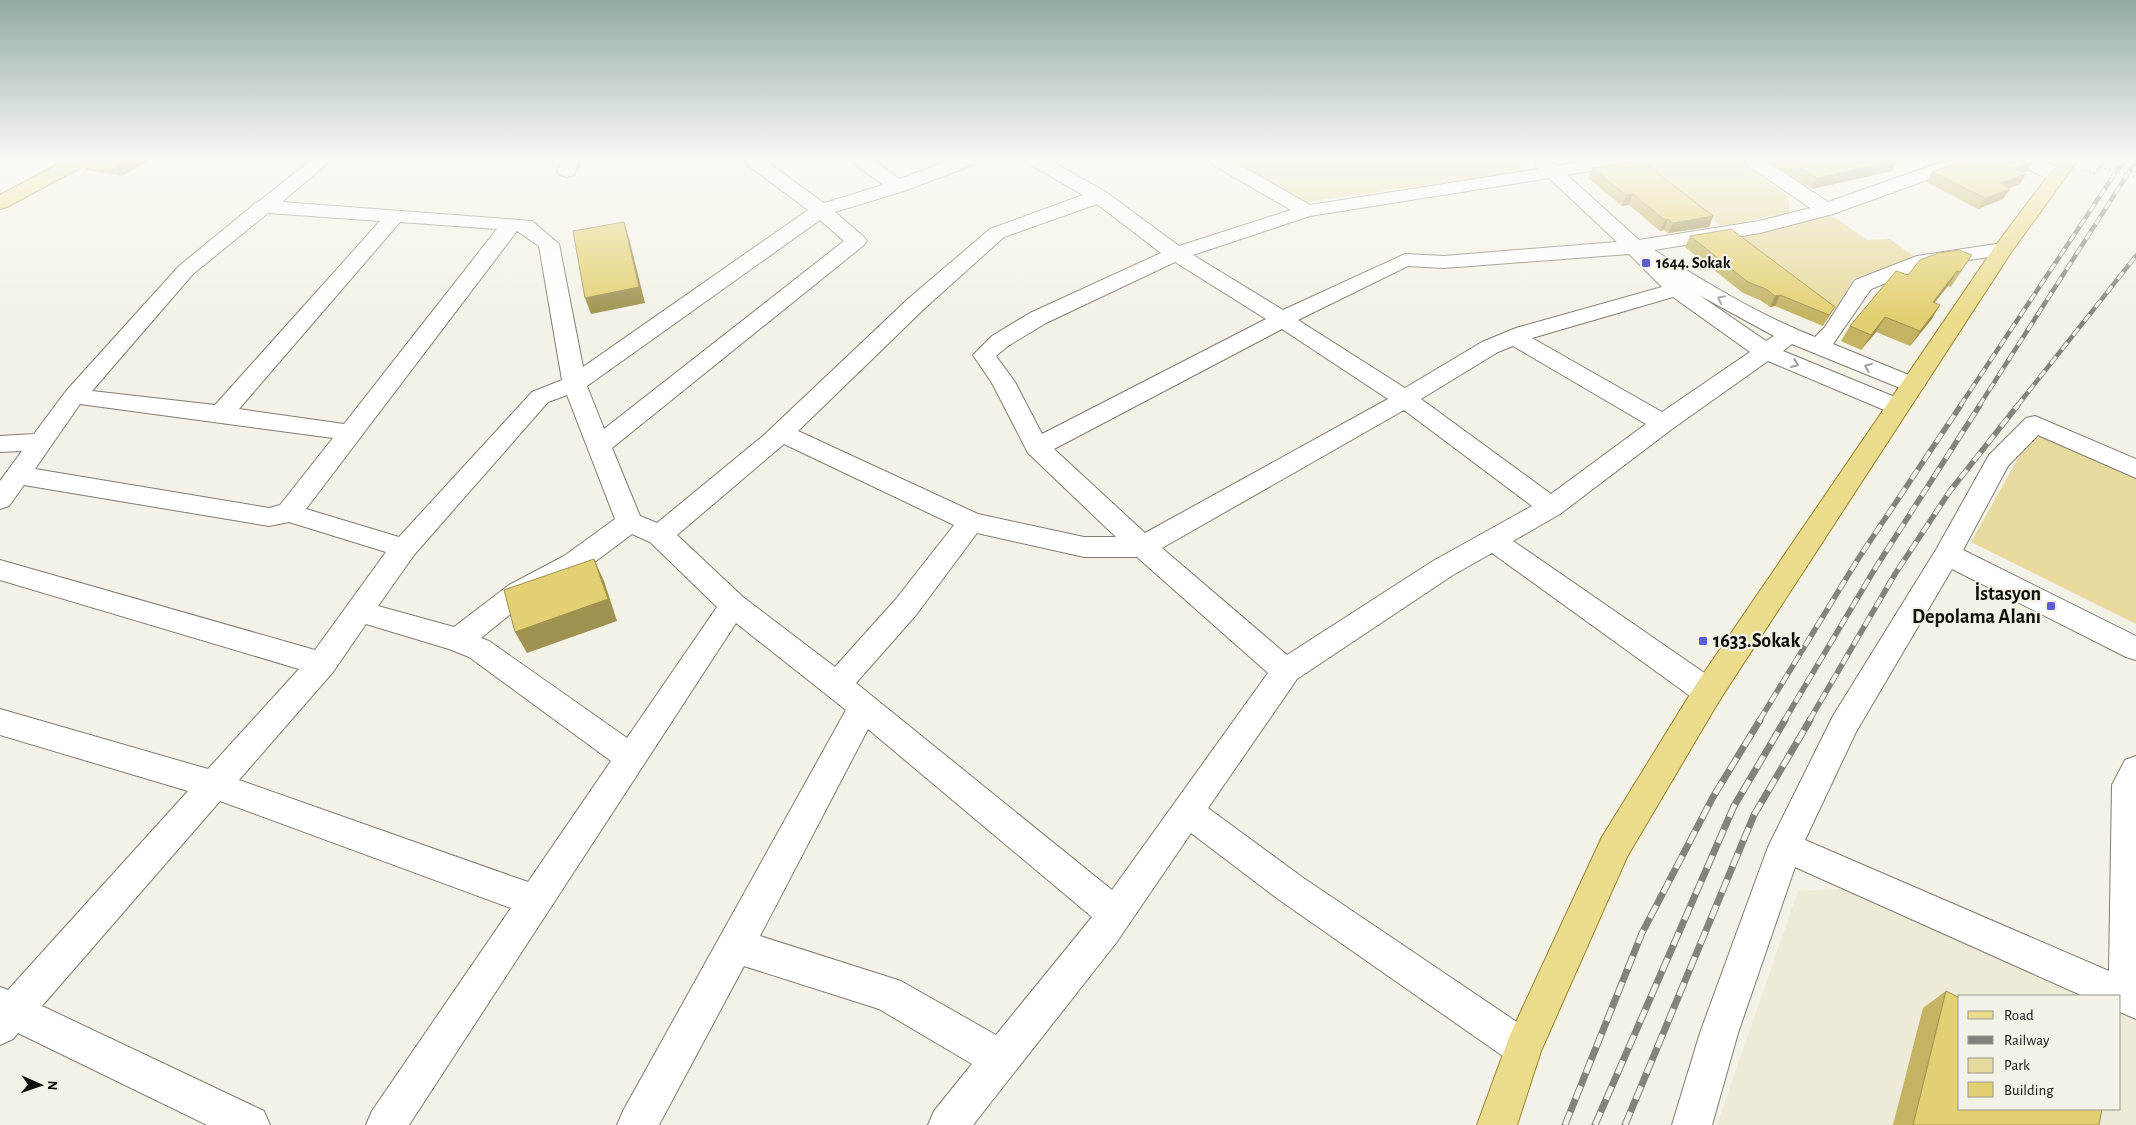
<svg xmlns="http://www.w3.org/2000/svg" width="2136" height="1125" font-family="'Alegreya Sans',sans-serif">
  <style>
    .built { fill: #edead7 }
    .green { fill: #e6da9f }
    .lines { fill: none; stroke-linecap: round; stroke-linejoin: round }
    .minor-casing { stroke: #7f7d73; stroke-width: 2 }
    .major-casing { stroke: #95852e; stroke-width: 2 }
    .path { stroke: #a3a299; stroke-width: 2.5; stroke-dasharray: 2 3; stroke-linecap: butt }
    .minor { fill: #fff; fill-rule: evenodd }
    .major { fill: #ebdc8d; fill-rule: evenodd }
    .rail-far2-casing { stroke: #84827b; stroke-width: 4.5 }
    .rail-far1-casing { stroke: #84827b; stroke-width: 5.5 }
    .rail-casing { stroke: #84827b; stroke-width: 7 }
    .rail-far2 { stroke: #f4f2e7; stroke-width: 3; stroke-dasharray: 9; stroke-linecap: butt }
    .rail-far1 { stroke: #f4f2e7; stroke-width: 4; stroke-dasharray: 11; stroke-linecap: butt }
    .rail { stroke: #f4f2e7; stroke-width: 5; stroke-dasharray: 14; stroke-linecap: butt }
    .path-bridge { stroke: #a3a299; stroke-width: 2.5; stroke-dasharray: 2 3; stroke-linecap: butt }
    .wall { fill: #c3b362 }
    .shaded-wall { fill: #9f9250 }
    .building { fill: #e3d072; stroke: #9f9250 }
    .oneway { stroke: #9f9f9d }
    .poi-dot { fill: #5c5cd4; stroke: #f4f2e7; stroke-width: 2 }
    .labels { text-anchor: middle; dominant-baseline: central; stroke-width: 4.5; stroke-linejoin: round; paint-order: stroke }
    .far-poi-label { font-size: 16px; font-weight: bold; fill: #0f0e0a; stroke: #f4f2e7; text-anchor: start }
    .poi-label { font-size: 20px; font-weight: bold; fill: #0f0e0a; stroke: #f4f2e7; text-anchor: end }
  </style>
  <rect width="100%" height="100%" fill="#f4f2e7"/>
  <path class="built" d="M1841 889 2085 996H1960V1109H2120V1011L2136 1018V1125H1717L1798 891Z"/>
  <g class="green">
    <path d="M1224 160H1515L1527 171 1299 203Z"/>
    <path d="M1657 160H1736L1788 196 1789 212 1722 226 1641 163Z"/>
    <path d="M1828 216 1839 220 1866 240 1890 239 1916 258 1854 278 1836 308 1805 297 1726 238Z"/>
    <path d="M2031 435 2053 437 2136 477V624L1971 542Z"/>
  </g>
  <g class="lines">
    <g class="minor-casing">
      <g id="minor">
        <path d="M311 160H331L282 202 532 221 559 244 583 367 808 210 746 164 744 160H765L824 203 883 185 855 164 853 160H874L899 179 951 160H977L975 164 904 191 835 212 864 237 867 241 864 245 612 448 640 516 657 523 764 435 909 298 990 229 1083 195 1029 164 1027 160H1049L1106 192 1179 246 1291 210 1211 164 1209 160H1231L1310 205 1538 169 1534 163 1536 160H1550L1557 166 1590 160H1629L1627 164 1620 166 1567 175 1639 240 1759 221 1810 208 1746 164 1744 160H1765L1828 202 1947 160H1973L1971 164 1833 214 1760 233 1654 250C1705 282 1759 315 1815 337L1825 327 1855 280 1917 256 2003 243 2010 245 2013 249 2010 253 2003 255 1928 266 1871 289 1833 344 1921 380 1925 385 1921 390 1913 392 1905 390 1792 344 1783 351 1907 402 1910 407 1907 412 1898 415 1889 412 1768 361 1672 429 1560 514 1513 541 1719 683 1723 692 1719 701 1708 704 1697 701 1492 553 1453 575 1297 679 1208 808 1302 877 1536 1035 1542 1048 1536 1061 1523 1067 1510 1061 1278 899 1191 833 1116 943 973 1125H928L934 1111 972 1064 879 1009 744 966 659 1125H617L623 1111 846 710 736 623 409 1125H366L372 1111 511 908 220 801 42 1006 264 1111 270 1125H207L18 1033 13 1039 0 1045V987L8 990 188 791 0 735V709L208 769 299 669 0 580V560L315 650 386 552 289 522 269 526 24 485 9 506 0 509V481L22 451 0 452V436L34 434 66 391 179 266 251 207 254 203 258 202ZM1549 178 1617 242 1444 256 1405 254 1283 310 1193 255 1310 216ZM1097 204 1161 253 1030 313 992 336 973 355 992 383 1028 453 1116 537H1084L978 514 798 431 925 308 1004 237ZM268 213 380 221 215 405 92 391 193 274ZM820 220 844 241 604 429 587 386ZM400 222 497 229 344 424 239 409ZM517 231 539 246 562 380 532 392 399 537 306 509ZM1629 254 1662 287 1516 328 1482 342 1405 388 1298 320 1408 266 1444 268ZM1175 262 1266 319 1042 434 1015 382 996 356 1008 346 1046 323ZM1699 295 1774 336 1766 341ZM1673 297 1750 352 1662 412 1532 338ZM1282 329 1388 399 1145 533 1054 449ZM1513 346 1646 424 1551 494 1421 399 1498 352ZM567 395 615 519 564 556 509 585 454 627 378 606 414 555 548 402ZM80 404 333 438 280 505 269 508 35 469ZM1404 410 1532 506 1433 561 1287 655 1162 548ZM784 444 954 525 896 599 835 667 743 597 677 535ZM977 533 1084 557H1137L1268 673 1112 890 856 683 916 615ZM632 534 650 542 717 607 627 738 489 641 481 638 529 599 584 570ZM366 624 449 649 469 657 611 761 528 882 239 780 333 672ZM868 729 1092 917 996 1035 901 981 760 936Z"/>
        <path d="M562 160H580L574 175 567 177 560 175 557 171Z"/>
        <path d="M2015 160C2031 160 2056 160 2067 175L2064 179C2049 183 2031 170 2017 164Z"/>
        <path d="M2035 416 2136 459V478L2038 435 2008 466 1963 550 2136 636V660L2126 657 1952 569 1856 732 1805 840 2109 971 2112 785 2125 760 2136 756V1019L2120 1012V996H2083L1795 867 1738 1033 1712 1125H1672L1700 1033 1768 847 1833 716 1937 548 1989 455 2026 418Z"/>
      </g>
    </g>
    <g class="major-casing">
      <g id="major">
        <path d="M66 160H89L87 164 7 207 0 209V195Z"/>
        <path d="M2060 160H2078L2012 251 1719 701 1627 857 1541 1051 1517 1125H1477L1510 1035 1602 837 1697 683 1996 245Z"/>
      </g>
    </g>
    <g class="path">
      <path d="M2103 162 2104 160"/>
      <path d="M2084 170 2095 173 2100 167"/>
    </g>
    <use href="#minor" class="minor"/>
    <use href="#major" class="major"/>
    <g class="rail-far2-casing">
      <g id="rail-far2">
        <path d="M1960 406 2124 160"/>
        <path d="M1979 406 2136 161"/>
        <path d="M2017 406 2136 256"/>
      </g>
    </g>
    <g class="rail-far1-casing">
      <g id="rail-far1">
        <path d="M1759 721 1858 559 1961 405"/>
        <path d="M1784 721 1876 567 1980 405"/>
        <path d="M1809 721 1895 574 1950 491 2018 405"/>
      </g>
    </g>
    <g class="rail-casing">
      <g id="rail">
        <path d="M1565 1125 1642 933 1713 797 1760 720"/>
        <path d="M1595 1125 1734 806 1785 720"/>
        <path d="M1625 1125 1754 815 1810 720"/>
      </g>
    </g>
    <use href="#rail-far2" class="rail-far2"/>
    <use href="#rail-far1" class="rail-far1"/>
    <use href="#rail" class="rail"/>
    <path class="path-bridge" d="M2103 162 2100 167 2136 177"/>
  </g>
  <g class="wall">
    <path d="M79 160H149L122 176 86 170Z"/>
    <path d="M1766 160H1898L1892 171 1812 189Z"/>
    <path d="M2034 161 2027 171 2024 172 2026 174 2020 184 2009 188 2003 199 1978 209 1926 182 1932 172Z"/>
    <path d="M1592 168 1713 216 1709 227 1668 233 1664 230 1660 231 1629 205 1622 206 1588 178Z"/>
    <path d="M1690 236 1835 307 1823 326 1775 306 1770 307 1760 300 1743 293 1685 247Z"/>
    <path d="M1962 270 1951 287 1948 286 1934 303 1940 305 1931 320 1910 346 1876 332 1861 350 1841 341 1850 326 1908 275Z"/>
    <path d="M1946 991 2099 1125H1893L1923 1008Z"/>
  </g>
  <g class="shaded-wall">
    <path d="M126 160H149L122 176 116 166Z"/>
    <path d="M1898 160 1892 171 1812 189 1817 178Z"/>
    <path d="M2034 161 2027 171 2007 178 2014 168Z"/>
    <path d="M2026 174 2020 184 1993 194 2000 183Z"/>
    <path d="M2010 189 2003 199 1978 209 1985 198Z"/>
    <path d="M1633 194 1629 205 1622 206 1626 195Z"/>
    <path d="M1713 216 1709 227 1668 233 1673 223Z"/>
    <path d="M1668 219 1664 230 1660 231 1665 220Z"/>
    <path d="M624 222 629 238 645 303 591 314 585 298Z"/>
    <path d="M1957 271 1948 286 1923 317 1933 302Z"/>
    <path d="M1780 295 1775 306 1770 307 1775 296Z"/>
    <path d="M1940 305 1931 320 1910 346 1920 331Z"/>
    <path d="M1885 317 1876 332 1861 350 1871 335Z"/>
    <path d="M594 559 604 581 617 621 527 653 515 632Z"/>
  </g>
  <g class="building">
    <path d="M80 160H126L116 166Z"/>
    <path d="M1638 160H1641L1713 216 1673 223 1668 219 1665 220 1633 194 1626 195 1592 168Z"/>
    <path d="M1788 160H1898L1817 178Z"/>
    <path d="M1965 160H2032L2034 161 2014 168 2026 174 2000 183 2010 189 1985 198 1932 172Z"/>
    <path d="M624 222 639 287 585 298 573 231Z"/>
    <path d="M1731 229 1835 307 1829 315 1780 295 1775 296 1766 289 1748 282 1690 236Z"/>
    <path d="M1959 250 1972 255 1960 272 1957 271 1933 302 1940 305 1920 331 1885 317 1871 335 1850 326 1896 271 1908 275 1920 260 1938 253Z"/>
    <path d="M594 559 608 599 515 632 504 590Z"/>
    <path d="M1946 991 1960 998V1109H2102L2099 1125H1913Z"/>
  </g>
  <defs><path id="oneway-chevron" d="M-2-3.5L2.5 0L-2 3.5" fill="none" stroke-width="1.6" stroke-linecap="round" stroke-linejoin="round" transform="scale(1.25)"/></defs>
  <g class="oneway">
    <use href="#oneway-chevron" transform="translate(1721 299) rotate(-152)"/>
    <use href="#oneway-chevron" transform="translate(1795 364) rotate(23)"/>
    <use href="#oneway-chevron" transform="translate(1868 367) rotate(-158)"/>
  </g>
  <linearGradient id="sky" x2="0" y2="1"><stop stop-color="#90aaa3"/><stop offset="0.5" stop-color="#faf9f4"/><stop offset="1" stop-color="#faf9f4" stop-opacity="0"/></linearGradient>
  <rect width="2136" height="317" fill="url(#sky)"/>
  <g class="poi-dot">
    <rect x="1641" y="258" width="10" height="10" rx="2.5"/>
    <rect x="2046" y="601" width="10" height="10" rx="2.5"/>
    <rect x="1698" y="636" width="10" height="10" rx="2.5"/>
  </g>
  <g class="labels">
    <g class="far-poi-label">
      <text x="1656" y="263">1644. Sokak</text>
    </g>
    <g class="poi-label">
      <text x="2041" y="594">İstasyon<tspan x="2041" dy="23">Depolama Alanı</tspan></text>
      <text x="1713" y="641" text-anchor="start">1633.Sokak</text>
    </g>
  </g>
  <rect x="1958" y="995" width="162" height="115" fill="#f4f2e7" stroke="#98978f"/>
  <rect x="1968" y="1011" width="25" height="8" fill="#ebdc8d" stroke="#98978f"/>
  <text x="2004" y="1020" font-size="15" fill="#0f0e0a">Road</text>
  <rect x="1968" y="1036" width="25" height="8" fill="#84827b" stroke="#98978f"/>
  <text x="2004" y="1045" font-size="15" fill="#0f0e0a">Railway</text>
  <rect x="1968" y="1058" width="25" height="15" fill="#e6da9f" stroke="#98978f"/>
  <text x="2004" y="1070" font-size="15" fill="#0f0e0a">Park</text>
  <rect x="1968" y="1082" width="25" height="15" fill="#e3d072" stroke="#98978f"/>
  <text x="2004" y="1095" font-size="15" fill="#0f0e0a">Building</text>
  <g transform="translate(40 1085) rotate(92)" stroke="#f4f2e7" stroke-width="4" paint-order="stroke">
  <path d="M0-4L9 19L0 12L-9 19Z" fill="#0f0e0a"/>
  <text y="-8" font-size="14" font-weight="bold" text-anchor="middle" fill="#0f0e0a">N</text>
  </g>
</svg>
